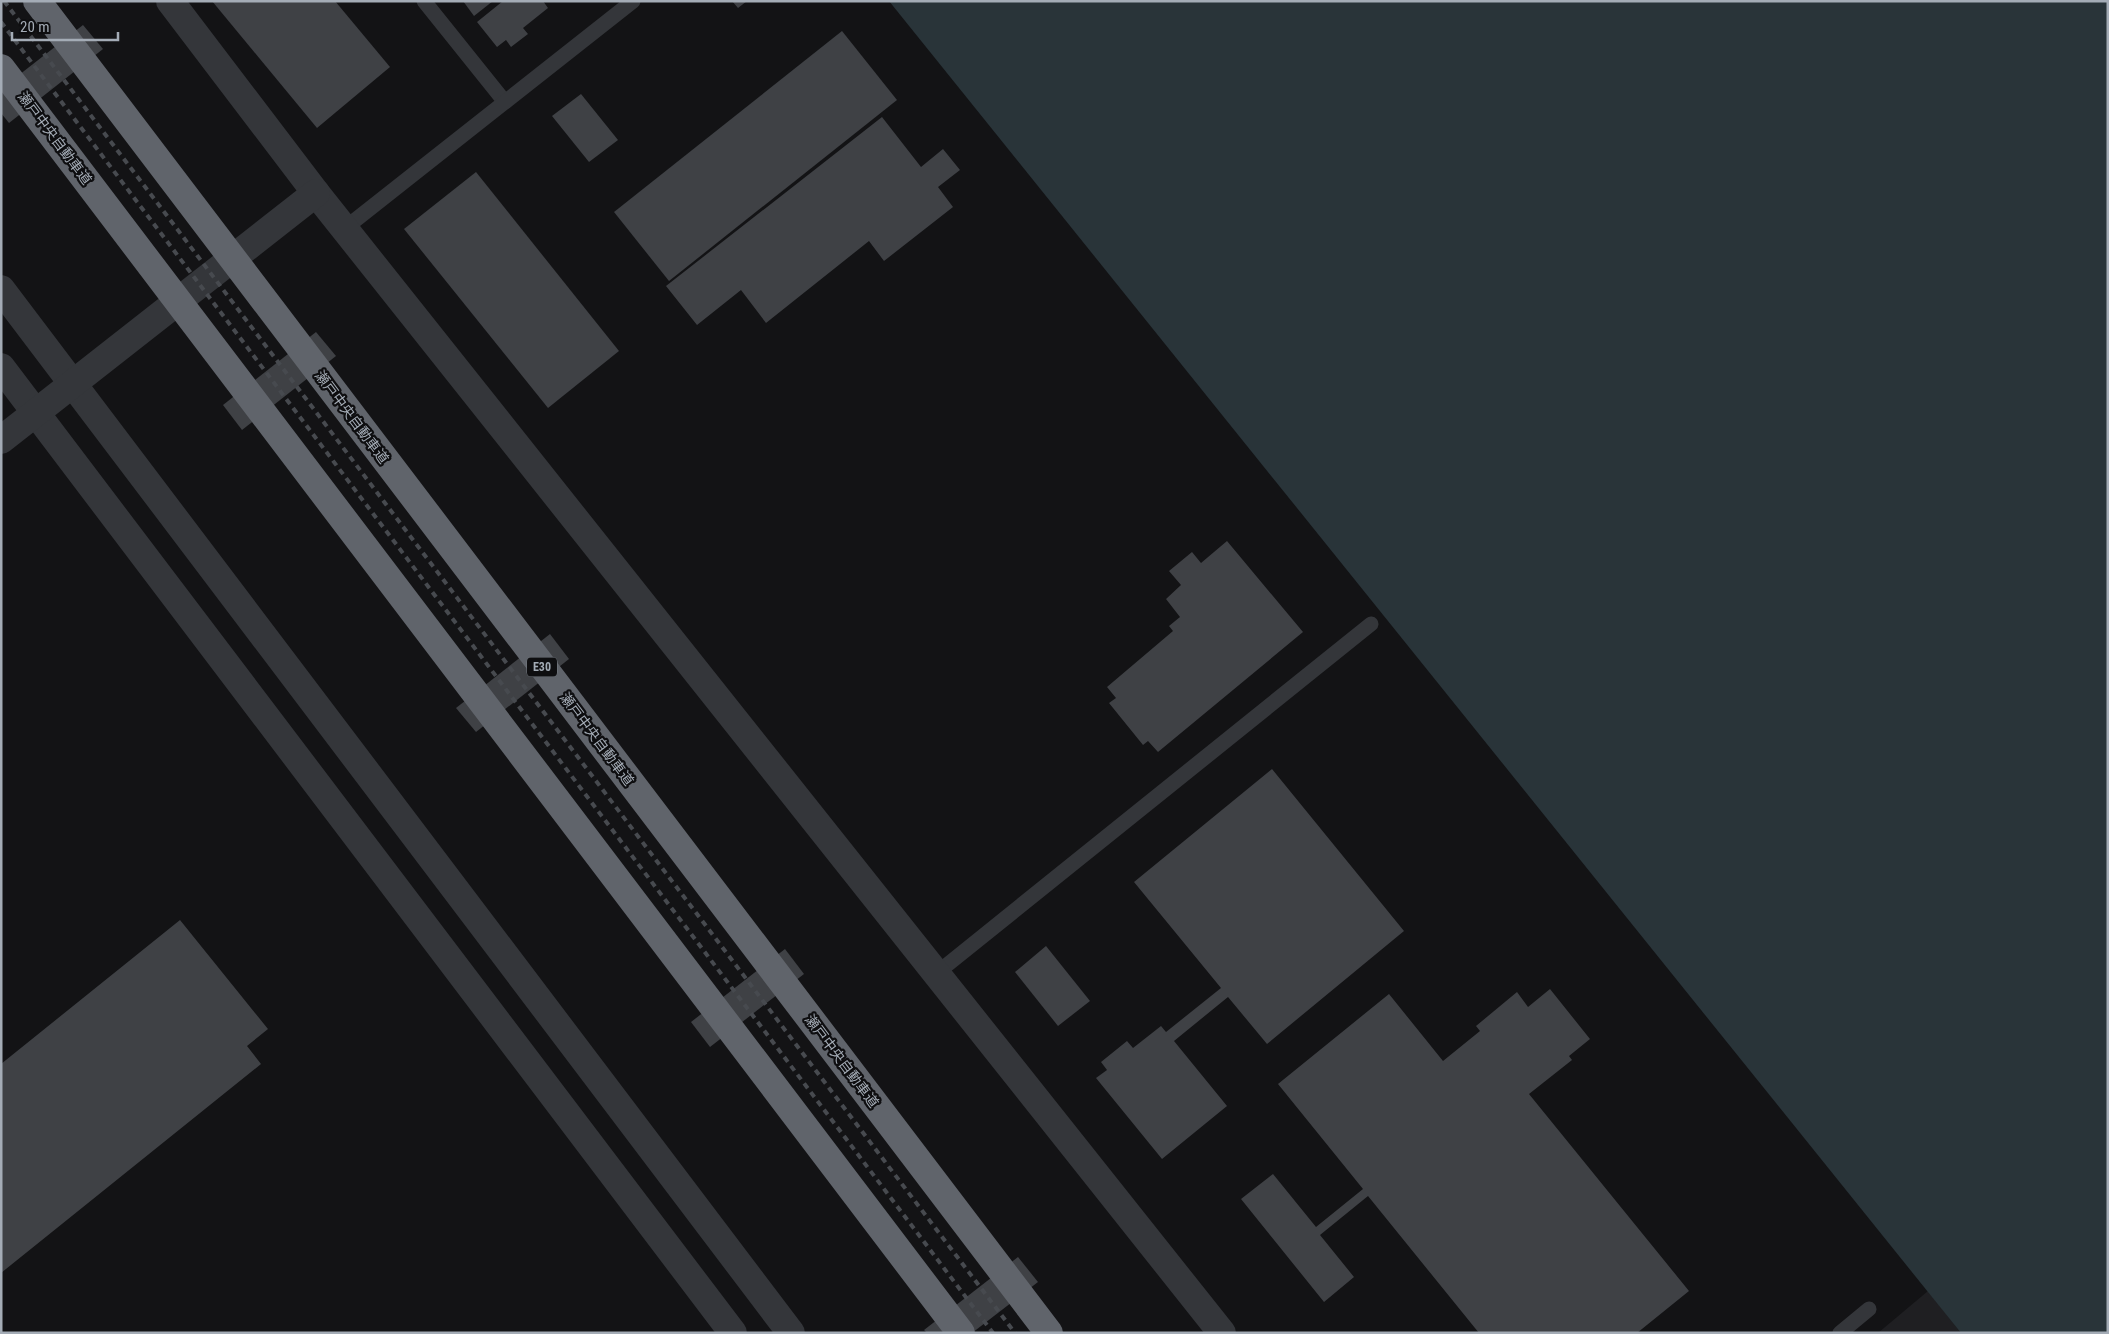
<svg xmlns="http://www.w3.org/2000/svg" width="2109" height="1334" font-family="'Roboto Condensed','Noto Sans JP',sans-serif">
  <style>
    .built { fill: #1f1f22 }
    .water { fill: #293439 }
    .building { fill: #3f4145 }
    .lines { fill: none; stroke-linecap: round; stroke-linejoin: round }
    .service { stroke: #34363a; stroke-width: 15 }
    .tertiary { stroke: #34363a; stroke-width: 28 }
    .motorway { stroke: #60646b; stroke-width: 28 }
    .rail { stroke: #474a4f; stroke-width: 4; stroke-dasharray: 6 5; stroke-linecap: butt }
    .labels { text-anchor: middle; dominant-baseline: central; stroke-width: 4.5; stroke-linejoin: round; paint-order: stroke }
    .shield { fill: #0e0e10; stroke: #777d84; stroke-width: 1 }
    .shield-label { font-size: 12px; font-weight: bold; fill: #a4acb6 }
    .street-label { font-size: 14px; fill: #a4acb6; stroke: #0e0e10 }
  </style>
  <rect width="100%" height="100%" fill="#131315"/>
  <path class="built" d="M1928 1291 1961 1333H1878Z"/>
  <path class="water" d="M889 1H2108V1333H1961Z"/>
  <g class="building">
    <path d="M212 1H335L390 67 317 128Z"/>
    <path d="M463 1H493L474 16Z"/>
    <path d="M503 1H543L548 8 523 28 528 34 511 47 506 40 497 47 477 22Z"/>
    <path d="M732 1H747L738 8Z"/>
    <path d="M83 25 103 49 9 123 1 113V89Z"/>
    <path d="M842 31 897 100 669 281 614 212Z"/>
    <path d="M581 94 618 140 589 162 552 116Z"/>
    <path d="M882 117 921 167 943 149 960 170 938 187 953 207 884 261 869 241 766 323 741 290 697 325 666 286Z"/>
    <path d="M476 172 619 351 548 408 404 229Z"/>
    <path d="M316 332 336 356 242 430 223 405Z"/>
    <path d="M1227 541 1303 632 1158 752 1148 741 1143 745 1109 703 1116 698 1107 687 1173 631 1169 626 1180 617 1166 599 1181 585 1169 571 1192 552 1201 563Z"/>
    <path d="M550 634 569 659 476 732 456 708Z"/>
    <path d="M1272 769 1404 931 1267 1044 1228 997 1174 1041 1227 1106 1162 1159 1096 1078 1107 1070 1101 1062 1127 1041 1133 1048 1161 1026 1166 1032 1221 988 1134 882Z"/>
    <path d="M180 920 268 1029 247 1046 261 1064 1 1273V1064Z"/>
    <path d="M1046 946 1090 1001 1058 1026 1015 972Z"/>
    <path d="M785 949 804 974 710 1047 691 1022Z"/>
    <path d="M1550 989 1590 1039 1569 1056 1572 1060 1529 1094 1689 1291 1637 1333H1479L1368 1196 1320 1235 1354 1277 1324 1302 1241 1199 1273 1174 1316 1227 1363 1189 1278 1084 1389 994 1443 1061 1480 1031 1476 1026 1517 992 1528 1007Z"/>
    <path d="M1018 1257 1038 1282 972 1333H927L924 1330Z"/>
  </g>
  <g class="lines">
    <g class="service">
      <path d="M424 1 505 102"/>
      <path d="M344 229 633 1"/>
      <path d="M937 973 1371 624"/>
      <path d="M1840 1333 1869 1309"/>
    </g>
    <g class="tertiary">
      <path d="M170 1 316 193 1222 1333"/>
      <path d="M1 289 791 1333"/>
      <path d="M1 367 733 1333"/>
      <path d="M1 440 316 193"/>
    </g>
    <g class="motorway">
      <path d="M37 1 1049 1333"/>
      <path d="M1 68 961 1333"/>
    </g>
    <g class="rail">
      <path d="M4 1 1015 1333"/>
      <path d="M1 22 993 1333"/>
    </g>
  </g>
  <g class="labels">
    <rect class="shield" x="527" y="657.5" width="30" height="19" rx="4"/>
    <g class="shield-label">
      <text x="542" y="667">E30</text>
    </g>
    <g class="street-label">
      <text transform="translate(55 138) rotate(53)">瀬戸中央自動車道</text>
      <text transform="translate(352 417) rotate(53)">瀬戸中央自動車道</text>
      <text transform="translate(597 739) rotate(53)">瀬戸中央自動車道</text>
      <text transform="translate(842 1061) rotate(53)">瀬戸中央自動車道</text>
    </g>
  </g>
  <rect width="2109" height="1334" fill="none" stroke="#a4acb6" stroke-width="5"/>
  <path d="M12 32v8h106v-8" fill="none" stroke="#a4acb6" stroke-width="2.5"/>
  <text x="20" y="32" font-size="15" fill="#a4acb6" stroke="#0e0e10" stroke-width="4" paint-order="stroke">20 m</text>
</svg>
